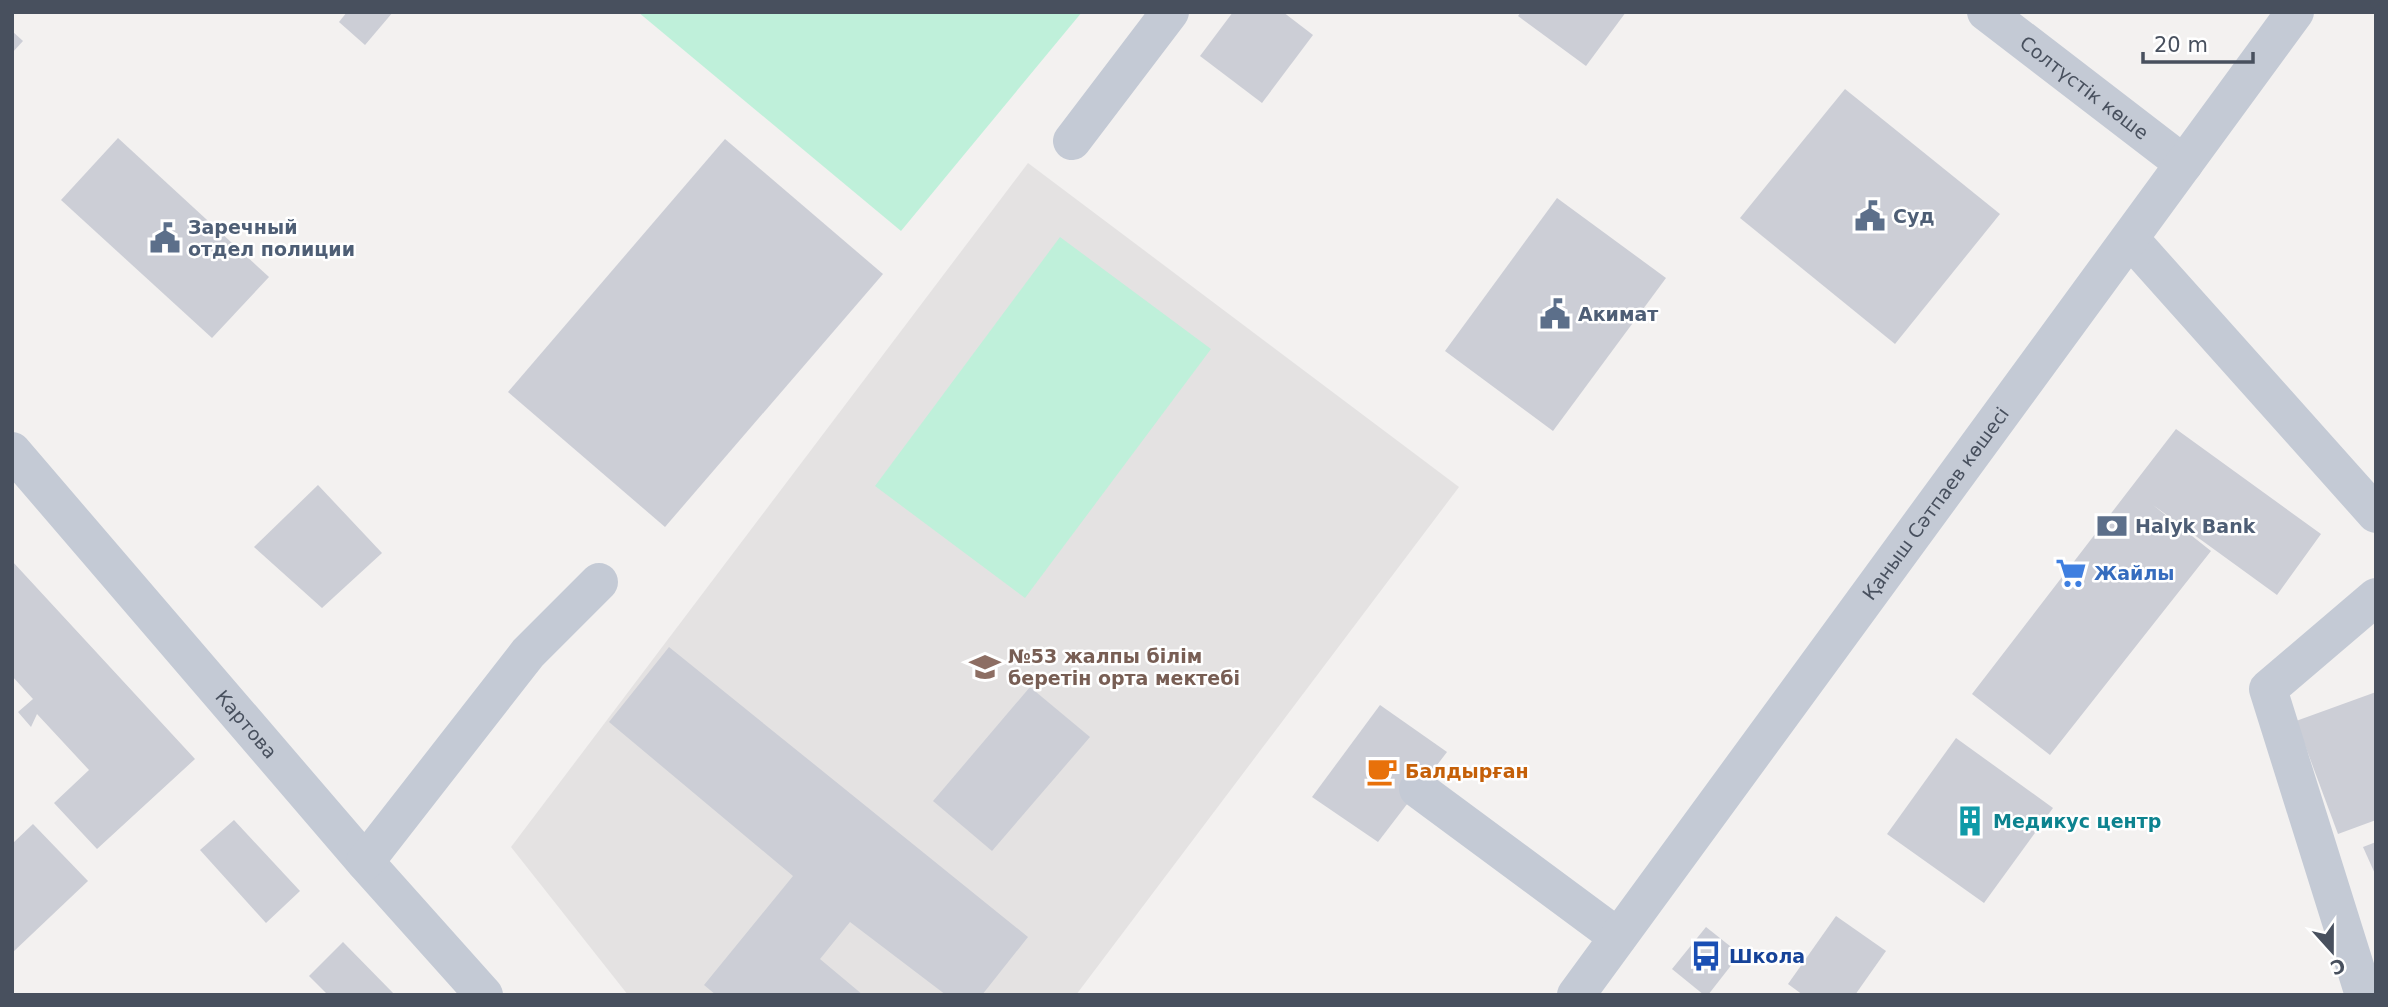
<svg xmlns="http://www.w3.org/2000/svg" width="2388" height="1007" font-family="'DejaVu Sans',sans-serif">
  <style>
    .education { fill: #e4e2e2 }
    .green { fill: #bff0da }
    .building { fill: #ccced6 }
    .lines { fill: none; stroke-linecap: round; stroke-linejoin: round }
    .minor { stroke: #c4cad5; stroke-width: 38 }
    .labels { text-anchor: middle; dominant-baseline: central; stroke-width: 5; stroke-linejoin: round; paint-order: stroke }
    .street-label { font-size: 19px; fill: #48505e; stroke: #fff }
    .service-label { font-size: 19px; font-weight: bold; fill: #4e5e75; stroke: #fff; text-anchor: start }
    .shop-label { font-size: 19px; font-weight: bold; fill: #366cbe; stroke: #fff; text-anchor: start }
    .education-label { font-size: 19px; font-weight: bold; fill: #785e54; stroke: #fff; text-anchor: start }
    .food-label { font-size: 19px; font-weight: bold; fill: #c56008; stroke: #fff; text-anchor: start }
    .culture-label { font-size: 19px; font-weight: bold; fill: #0d838f; stroke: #fff; text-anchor: start }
    .transit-label { font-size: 19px; font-weight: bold; fill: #164399; stroke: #fff; text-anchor: start }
  </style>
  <rect width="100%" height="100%" fill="#f3f1f0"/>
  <path class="education" d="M1028 163 1459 487 1076 995H628L511 847Z"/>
  <g class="green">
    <path d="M638 12H1082L901 231Z"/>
    <path d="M1060 237 1211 349 1025 598 875 486Z"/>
  </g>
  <g class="building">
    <path d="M347 12H393L365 45 339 22Z"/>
    <path d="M1233 12H1283L1313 35 1262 103 1200 56Z"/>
    <path d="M1521 12H1626L1586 66 1518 16Z"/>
    <path d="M12 31 23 41 12 53Z"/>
    <path d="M1845 89 2000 214 1895 344 1740 218Z"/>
    <path d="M118 138 269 277 212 338 61 200Z"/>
    <path d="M725 139 883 274 665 527 508 392Z"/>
    <path d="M1557 198 1666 278 1553 431 1445 351Z"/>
    <path d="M2176 429 2321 534 2277 595 2153 505 2211 551 2050 755 1972 694Z"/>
    <path d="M318 485 382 553 322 608 254 547Z"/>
    <path d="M12 561 195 759 97 849 54 803 89 770 37 714 31 727 18 712 33 699 12 676Z"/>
    <path d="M669 647 1028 937 982 995H946L850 922 820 959 863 995H716L704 985 793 876 609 722Z"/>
    <path d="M1030 687 1090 737 992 851 933 801Z"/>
    <path d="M2376 692V820L2338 834 2296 721Z"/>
    <path d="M1380 705 1447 752 1378 842 1312 797Z"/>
    <path d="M1956 738 2053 808 1984 903 1887 834Z"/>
    <path d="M234 820 300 891 266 923 200 850Z"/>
    <path d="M33 824 88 881 12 953V844Z"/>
    <path d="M2376 842V876L2363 847Z"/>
    <path d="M1836 916 1886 951 1855 995H1803L1788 984Z"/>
    <path d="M1706 927 1740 954 1708 995H1704L1672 969Z"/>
    <path d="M343 942 395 995H328L309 976Z"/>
  </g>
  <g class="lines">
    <g class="minor">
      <path id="s1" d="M1986 12 2184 164"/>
      <path d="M1072 141 1170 12"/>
      <path d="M2131 240 2376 514"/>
      <path id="s2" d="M12 451 365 862 484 995"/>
      <path d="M1418 789 1618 937"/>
      <path d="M365 862 528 653 599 582"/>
      <path id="s3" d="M1576 995 2295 12"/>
      <path d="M2364 995 2268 689 2376 597"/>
    </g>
  </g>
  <defs>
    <g id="civic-bare" transform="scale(2.415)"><path d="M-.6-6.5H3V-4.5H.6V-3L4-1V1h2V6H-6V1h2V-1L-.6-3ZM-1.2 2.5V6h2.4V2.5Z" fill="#5c6f8a" stroke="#fff" stroke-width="2.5" paint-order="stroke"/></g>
    <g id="bank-bare" transform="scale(2.415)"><path d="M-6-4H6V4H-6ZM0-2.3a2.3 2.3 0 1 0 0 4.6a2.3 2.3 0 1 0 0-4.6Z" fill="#5c6f8a" stroke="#fff" stroke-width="2.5" paint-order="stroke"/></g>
    <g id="supermarket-bare" transform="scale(2.415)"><path d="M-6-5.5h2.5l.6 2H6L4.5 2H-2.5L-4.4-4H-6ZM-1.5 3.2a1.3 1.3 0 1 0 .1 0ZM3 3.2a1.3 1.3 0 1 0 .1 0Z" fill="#3f7fe0" stroke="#fff" stroke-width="2.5" paint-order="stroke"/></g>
    <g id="school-bare" transform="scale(2.415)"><path d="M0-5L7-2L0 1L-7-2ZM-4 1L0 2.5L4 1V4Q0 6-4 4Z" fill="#8d6e63" stroke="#fff" stroke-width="2.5" paint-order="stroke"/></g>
    <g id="cafe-bare" transform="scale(2.415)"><path d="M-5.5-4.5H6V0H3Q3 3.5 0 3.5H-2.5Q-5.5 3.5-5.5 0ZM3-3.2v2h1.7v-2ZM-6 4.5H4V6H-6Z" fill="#e8710a" stroke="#fff" stroke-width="2.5" paint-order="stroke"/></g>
    <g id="building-bare" transform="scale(2.415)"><path d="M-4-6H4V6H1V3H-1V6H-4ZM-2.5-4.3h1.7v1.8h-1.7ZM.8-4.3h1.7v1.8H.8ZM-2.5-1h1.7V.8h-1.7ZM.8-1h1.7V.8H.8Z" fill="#0f9aa8" stroke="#fff" stroke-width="2.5" paint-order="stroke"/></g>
    <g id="bus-bare" transform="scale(2.415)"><path d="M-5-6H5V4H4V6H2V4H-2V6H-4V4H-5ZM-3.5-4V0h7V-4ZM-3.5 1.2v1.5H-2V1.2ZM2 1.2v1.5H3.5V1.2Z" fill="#1a4fb4" stroke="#fff" stroke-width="2.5" paint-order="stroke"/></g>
  </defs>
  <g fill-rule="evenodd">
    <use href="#civic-bare" x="1870" y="216"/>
    <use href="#civic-bare" x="165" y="238"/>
    <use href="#civic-bare" x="1555" y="314"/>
    <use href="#bank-bare" x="2112" y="526"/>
    <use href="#supermarket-bare" x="2071" y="573"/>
    <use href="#school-bare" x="985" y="667"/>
    <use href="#cafe-bare" x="1382" y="771"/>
    <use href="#building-bare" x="1970" y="821"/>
    <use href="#bus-bare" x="1706" y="956"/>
  </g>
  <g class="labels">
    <g class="street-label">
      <text stroke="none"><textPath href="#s1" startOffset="124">Солтүстік көше</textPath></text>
      <text stroke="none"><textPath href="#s3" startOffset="609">Қаныш Сәтпаев көшесі</textPath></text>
      <text stroke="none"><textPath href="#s2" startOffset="360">Картова</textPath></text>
    </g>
    <g class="service-label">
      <text x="1893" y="216">Суд</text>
      <text x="188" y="227">Заречный<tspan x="188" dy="22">отдел полиции</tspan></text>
      <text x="1578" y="314">Акимат</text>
      <text x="2135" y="526">Halyk Bank</text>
    </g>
    <g class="shop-label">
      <text x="2094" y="573">Жайлы</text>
    </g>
    <g class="education-label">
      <text x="1008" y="656">№53 жалпы білім<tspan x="1008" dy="22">беретін орта мектебі</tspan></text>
    </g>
    <g class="food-label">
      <text x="1405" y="771">Балдырған</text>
    </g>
    <g class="culture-label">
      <text x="1993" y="821">Медикус центр</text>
    </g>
    <g class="transit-label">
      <text x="1729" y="956">Школа</text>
    </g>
  </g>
  <rect width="2388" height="1007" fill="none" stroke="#48505e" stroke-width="28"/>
  <g transform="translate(2332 951) rotate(159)" stroke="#ffffff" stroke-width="5" paint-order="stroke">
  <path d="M0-5L12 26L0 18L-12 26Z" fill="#48505e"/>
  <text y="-10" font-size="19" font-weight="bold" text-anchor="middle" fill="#48505e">С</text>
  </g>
  <path d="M2143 52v10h110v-10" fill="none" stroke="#48505e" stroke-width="3.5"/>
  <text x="2154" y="52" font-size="21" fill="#48505e" stroke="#ffffff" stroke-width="5" paint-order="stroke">20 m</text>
</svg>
